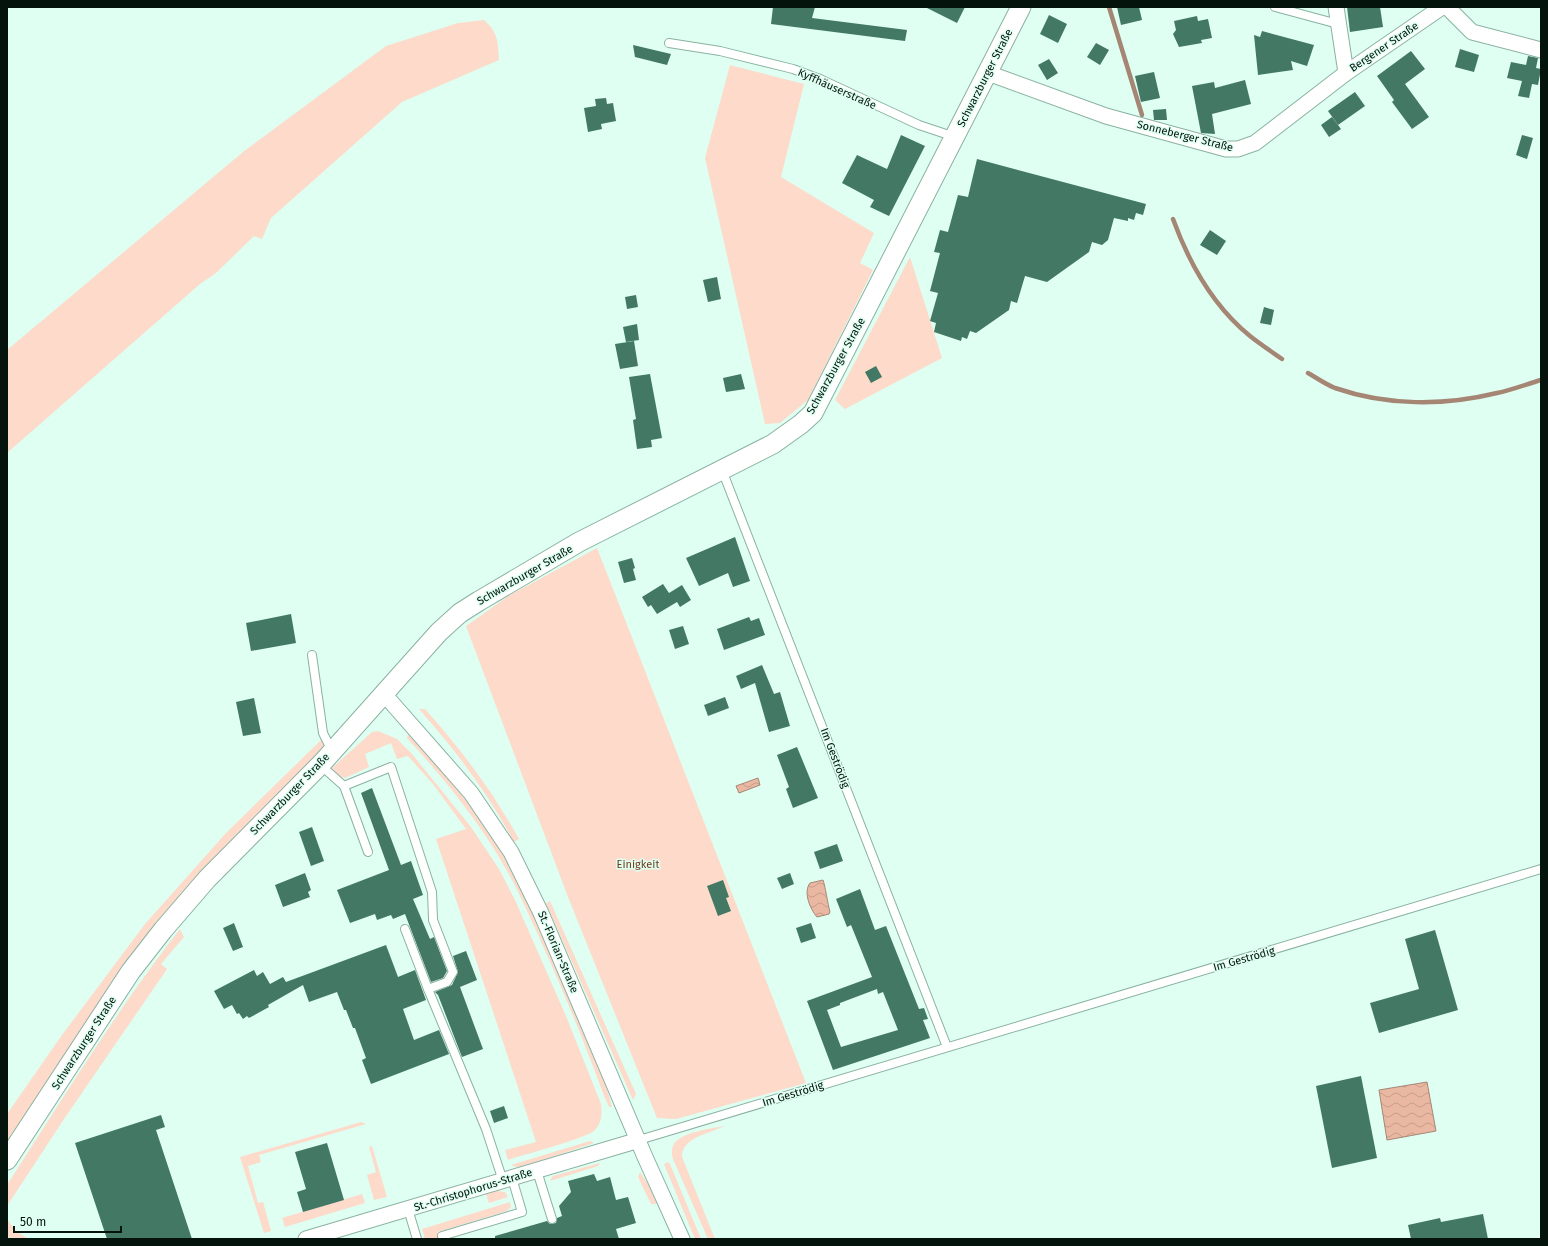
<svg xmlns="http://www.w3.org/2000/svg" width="1548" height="1246" font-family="'Fira Sans',sans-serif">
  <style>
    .green { fill: #fddaca }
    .water { fill: url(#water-waves); stroke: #a58675 }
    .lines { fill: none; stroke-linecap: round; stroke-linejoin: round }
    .stream { stroke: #a58675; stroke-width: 4.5 }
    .building { fill: #427864; fill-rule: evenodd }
    .service-casing { stroke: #8ab2a2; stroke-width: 10 }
    .minor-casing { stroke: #8ab2a2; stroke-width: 17 }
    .tertiary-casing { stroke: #8ab2a2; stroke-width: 21 }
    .service { stroke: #fff; stroke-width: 8 }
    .minor { stroke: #fff; stroke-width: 15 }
    .tertiary { stroke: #fff; stroke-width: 19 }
    .labels { text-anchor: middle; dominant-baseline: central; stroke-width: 3; stroke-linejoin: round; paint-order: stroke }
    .street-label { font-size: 11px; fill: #05130d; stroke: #defff1 }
    .park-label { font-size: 11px; fill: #75381a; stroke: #defff1 }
  </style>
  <defs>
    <pattern id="water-waves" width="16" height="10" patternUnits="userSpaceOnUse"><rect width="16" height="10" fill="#eab8a2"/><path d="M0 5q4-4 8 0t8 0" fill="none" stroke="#c79d8a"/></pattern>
  </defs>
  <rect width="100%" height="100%" fill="#defff1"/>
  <g class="green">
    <path d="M484 20C498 32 498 42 499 60L402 102 271 218 262 239 254 236 216 273 200 284 7 453V350L243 152 386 46 458 23Z"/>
    <path d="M730 65 804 84 781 177 874 233 860 263 873 270 808 400 780 423 765 424 705 158Z"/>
    <path d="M910 257 942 358 845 409 835 400Z"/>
    <path d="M597 548 806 1083 676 1119 657 1118 568 897 466 626 510 595Z"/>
    <path d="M419 709H425C463 752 491 789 519 839L514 842C488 793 456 751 419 709Z"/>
    <path d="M378 731 397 739 412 754 471 827 499 869 515 900 566 1016 601 1104C602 1113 602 1122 595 1130 588 1138 522 1155 508 1160L505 1150 536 1142 436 839 466 829 433 784 408 756 397 759 391 743 365 754 369 767 345 778 339 776 332 768 372 732Z"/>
    <path d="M408 734C455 782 497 836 527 897 541 927 553 958 566 989 583 1028 602 1066 612 1107H609C601 1090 596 1073 589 1056 569 1004 546 951 522 900 494 840 452 787 407 738Z"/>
    <path d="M322 739 324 750 227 847 7 1146V1114L62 1035 145 924 226 833Z"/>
    <path d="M550 901 636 1094 633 1100 546 903Z"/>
    <path d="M180 929 184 937 161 964 167 969 64 1119 7 1206V1185C63 1098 117 1010 180 929Z"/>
    <path d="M361 1122 366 1124 259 1155 261 1162 248 1166 258 1203 263 1202 271 1231 264 1233 240 1157Z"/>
    <path d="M725 1126C710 1133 681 1138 682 1157L715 1239H708L673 1159C672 1155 671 1151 673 1146 677 1133 712 1128 725 1126Z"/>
    <path d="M590 1141 594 1143 519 1168 511 1165Z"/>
    <path d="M372 1146 387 1197 374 1200 367 1175 376 1172 369 1147Z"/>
    <path d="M668 1162 670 1164 701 1239H695L664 1164Z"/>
    <path d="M600 1163 598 1166 550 1181 553 1176Z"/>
    <path d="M640 1172 650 1187 657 1204H651L638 1177Z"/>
    <path d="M497 1191 505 1192 508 1197 489 1203 486 1194Z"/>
    <path d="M362 1194 365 1203 285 1227 282 1218Z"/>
    <path d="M510 1202 511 1207 507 1211 438 1232 440 1239H425L422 1229Z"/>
    <path d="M7 1219 16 1231 28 1239H11L7 1236Z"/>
  </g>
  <g class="water">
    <path d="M758 778 760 785 739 793 736 786Z"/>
    <path d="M823 880C825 885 828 905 830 912L829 914 817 917C810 909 803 892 810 883Z"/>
    <path d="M1427 1082 1436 1131 1387 1140 1379 1090Z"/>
  </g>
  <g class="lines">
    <g class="stream">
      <path d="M1109 7 1142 115"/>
      <path d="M1173 219C1189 263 1213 306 1250 336 1260 344 1272 352 1282 359"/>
      <path d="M1308 373C1317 378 1325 384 1335 388 1387 406 1444 406 1497 393 1512 390 1527 384 1541 380"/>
    </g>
  </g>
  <g class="building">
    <path d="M773 7H815L812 18 907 30 905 41 771 24Z"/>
    <path d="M925 7H965L957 23Z"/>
    <path d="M1117 7H1139L1142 20 1121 25Z"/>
    <path d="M1347 7H1380L1383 27 1350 32Z"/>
    <path d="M1049 15 1067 24 1058 43 1040 34Z"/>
    <path d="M1197 16 1198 21 1208 19 1212 38 1201 40 1202 43 1179 47 1173 34 1176 30 1174 21Z"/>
    <path d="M1262 31 1314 45 1307 66 1291 61 1293 70 1258 75 1254 35 1260 37Z"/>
    <path d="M1096 43 1109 50 1100 65 1087 57Z"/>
    <path d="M633 45 671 54 667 65 635 57Z"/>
    <path d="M1460 49 1479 55 1474 72 1455 67Z"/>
    <path d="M1411 51 1425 69 1405 84 1429 117 1412 129 1392 102 1394 100 1377 76Z"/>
    <path d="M1528 56 1538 58 1536 68 1541 69 1538 85 1532 84 1529 98 1518 96 1522 81 1507 78 1511 62 1526 65Z"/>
    <path d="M1049 59 1058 73 1047 80 1038 65Z"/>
    <path d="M1154 72 1160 98 1141 102 1135 76Z"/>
    <path d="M1245 80 1251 104 1212 114 1215 134 1201 133 1192 86 1214 82 1215 88Z"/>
    <path d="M1355 92 1365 106 1338 125 1328 111Z"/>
    <path d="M606 98 607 104 613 103 616 121 601 124 602 129 588 132 584 108 596 106 595 99Z"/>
    <path d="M1166 109 1167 120H1154L1153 110Z"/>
    <path d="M1332 117 1341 129 1329 137 1321 125Z"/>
    <path d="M901 135 925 146 889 216 870 207 874 200 842 183 857 155 887 169Z"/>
    <path d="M1522 135 1533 138 1527 159 1516 155Z"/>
    <path d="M977 159 1146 204 1143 215 1136 213 1134 220 1128 218V221L1114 218 1108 240 1102 245 1092 242 1089 252 1047 282 1025 276 1017 303 1011 301 1009 310 976 333 970 331 967 339 962 337 961 341 934 332 936 323 930 321 938 293 930 291 940 253 934 252 940 230 948 232 958 195 968 197Z"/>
    <path d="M1210 230 1226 241 1217 255 1200 245Z"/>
    <path d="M717 277 721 299 708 302 703 280Z"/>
    <path d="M636 295 638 307 627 309 625 297Z"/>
    <path d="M1264 307 1274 310 1271 325 1260 323Z"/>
    <path d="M637 324 639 340 626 342 623 327Z"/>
    <path d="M634 341 638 366 620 369 615 344Z"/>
    <path d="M876 366 882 377 871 383 865 372Z"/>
    <path d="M650 374 662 438 651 440 652 447 637 449 633 420 636 419 629 377Z"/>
    <path d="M741 374 745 389 726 392 723 378Z"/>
    <path d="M735 537 750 581 733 587 728 573 699 586 686 558Z"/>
    <path d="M632 558 635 568 633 569 636 580 624 583 618 562Z"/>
    <path d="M663 584 669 593 682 585 691 600 680 607 677 602 657 614 651 605 648 607 642 597Z"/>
    <path d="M291 614 296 643 251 651 246 623Z"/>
    <path d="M749 617 751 621 759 618 765 635 724 650 717 629Z"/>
    <path d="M683 626 689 644 675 649 669 630Z"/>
    <path d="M762 665 774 694 780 692 790 726 769 732 755 683 741 689 736 676Z"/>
    <path d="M725 697 729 708 708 716 704 705Z"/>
    <path d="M254 698 261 733 243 736 236 702Z"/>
    <path d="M797 747 818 798 793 808 786 789 789 787 777 755Z"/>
    <path d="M372 788 401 865 411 861 423 895 413 899 430 939 434 937 447 971 443 978 431 982 405 914 393 919 391 915 377 920 375 914 350 923 337 890 389 870 361 793Z"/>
    <path d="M312 827 324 861 311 866 299 832Z"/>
    <path d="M837 844 843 861 820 869 814 852Z"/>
    <path d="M305 873 311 890 308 892 310 897 283 907 275 885Z"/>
    <path d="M790 873 794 884 782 889 777 878Z"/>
    <path d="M723 880 729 897 726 898 731 911 718 916 707 886Z"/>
    <path d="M860 889 875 930 886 926 919 1009 924 1008 928 1019 923 1020 930 1038 833 1070 807 1001 872 977 851 925 847 927 836 899ZM877 989 878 994 883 992 898 1030 841 1047 827 1010 840 1005V1003Z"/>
    <path d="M234 923 243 947 233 951 223 928Z"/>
    <path d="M811 923 816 938 801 943 796 928Z"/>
    <path d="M1435 930 1458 1010 1379 1033 1370 1003 1419 989 1405 939Z"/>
    <path d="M386 945 398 977 415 970 426 1000 403 1009 414 1040 439 1030 449 1054 371 1084 362 1060 366 1058 355 1028H353L346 1010H344L337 992 309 1002 303 985 268 1005 269 1007 249 1018 247 1016 243 1019 239 1013 237 1014 232 1005 224 1009 214 991 254 970 257 976 263 972 270 984 283 977 286 982Z"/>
    <path d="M466 951 477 980 460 987 483 1049 462 1057 438 995 435 992 452 985 458 972 453 956Z"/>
    <path d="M1361 1076 1377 1158 1332 1168 1316 1086Z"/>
    <path d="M504 1106 508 1118 494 1123 490 1111Z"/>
    <path d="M161 1115 165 1127 156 1130 192 1239H107L75 1143Z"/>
    <path d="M327 1143 344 1200 303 1212 297 1192 306 1189 295 1152Z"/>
    <path d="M594 1174 597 1181 610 1177 616 1200 628 1197 636 1223 616 1229 619 1239H495V1236L547 1221 550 1224 556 1223 557 1218 562 1216 559 1206 571 1192 568 1181Z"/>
    <path d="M1483 1214 1488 1239H1411L1408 1225 1440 1218 1441 1222Z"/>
  </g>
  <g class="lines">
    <g class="service-casing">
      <g id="service">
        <path d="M1275 7 1338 24"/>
        <path d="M669 43 720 51 793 69 820 79 919 125 955 137"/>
        <path d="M722 470 947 1047"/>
        <path d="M312 655 323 733 332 751"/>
        <path d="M322 763 326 770 344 786 391 767 432 892 433 920 453 972 447 982 428 989 405 929"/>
        <path d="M344 786 368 852"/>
        <path d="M428 989 486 1129 503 1181"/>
        <path d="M639 1140 1541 869"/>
        <path d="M537 1171 552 1219"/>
        <path d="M408 1209 417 1239"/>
        <path d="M442 1236 522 1212 512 1178"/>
      </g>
    </g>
    <g class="minor-casing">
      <g id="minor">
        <path d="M1336 7 1346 73"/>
        <path d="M1447 7 1472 32 1541 50"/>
        <path d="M988 73 1106 116 1226 149H1238L1255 143 1346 73 1442 7"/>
        <path d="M384 694 471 793 511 852 541 913 645 1157 682 1239"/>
        <path d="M306 1239 639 1140"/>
      </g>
    </g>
    <g class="tertiary-casing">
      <path id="tertiary" d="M7 1160 131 971 163 930 207 879 322 763 439 632 460 613 479 601 579 542 773 444 801 424 813 413 1021 7"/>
    </g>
    <use href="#service" class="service"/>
    <use href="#minor" class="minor"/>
    <use href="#tertiary" class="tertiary"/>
  </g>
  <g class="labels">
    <g class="street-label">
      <text transform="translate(1384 47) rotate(-34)">Bergener Straße</text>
      <text transform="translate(985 78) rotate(-63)">Schwarzburger Straße</text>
      <text transform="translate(837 89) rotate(24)">Kyffhäuserstraße</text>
      <text transform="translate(1185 136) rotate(14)">Sonneberger Straße</text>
      <text transform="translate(836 366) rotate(-61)">Schwarzburger Straße</text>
      <text transform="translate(525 575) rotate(-30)">Schwarzburger Straße</text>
      <text transform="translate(835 758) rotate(69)">Im Geströdig</text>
      <text transform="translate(290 794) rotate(-46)">Schwarzburger Straße</text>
      <text transform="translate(558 952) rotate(67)">St.-Florian-Straße</text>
      <text transform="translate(1244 959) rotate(-16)">Im Geströdig</text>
      <text transform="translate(84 1043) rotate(-57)">Schwarzburger Straße</text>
      <text transform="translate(793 1094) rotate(-17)">Im Geströdig</text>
      <text transform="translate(473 1190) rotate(-17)">St.-Christophorus-Straße</text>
    </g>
    <g class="park-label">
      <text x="638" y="864">Einigkeit</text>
    </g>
  </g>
  <rect width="1548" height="1246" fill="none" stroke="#05130d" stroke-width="16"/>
  <path d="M14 1226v6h107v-6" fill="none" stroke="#05130d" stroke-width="2"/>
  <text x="20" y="1226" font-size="12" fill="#05130d" stroke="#defff1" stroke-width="3" paint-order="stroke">50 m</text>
</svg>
